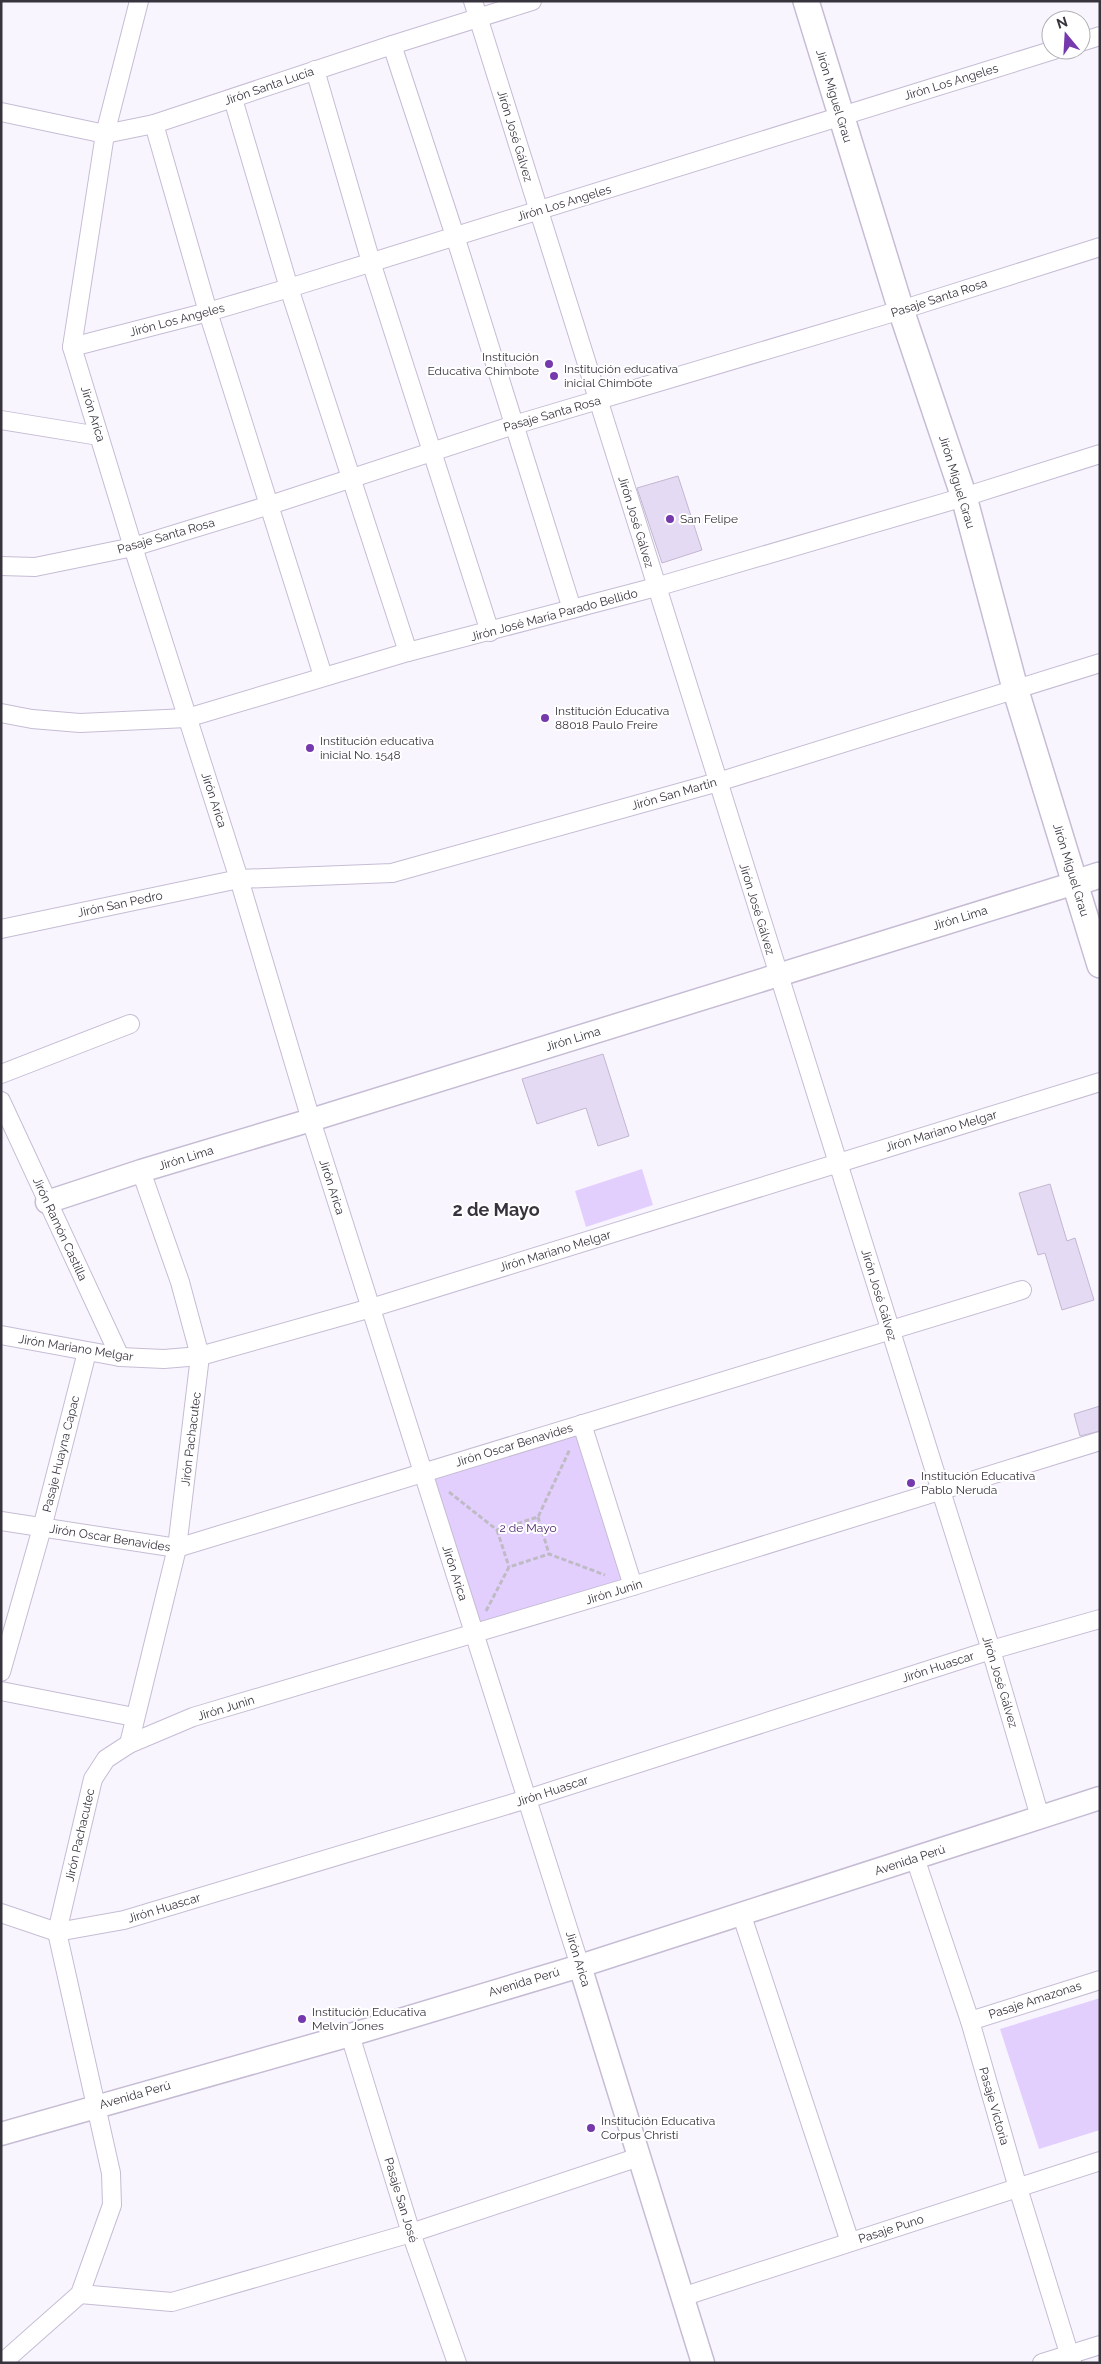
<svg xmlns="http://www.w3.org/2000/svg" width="1101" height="2364" font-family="Raleway,sans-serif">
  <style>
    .green { fill: #e3cffe }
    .building { fill: #e5daf4; stroke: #c2b7d0 }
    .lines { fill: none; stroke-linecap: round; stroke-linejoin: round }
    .minor-casing { stroke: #c6bcd4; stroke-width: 20 }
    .tertiary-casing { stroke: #c6bcd4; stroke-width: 25 }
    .secondary-casing { stroke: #c6bcd4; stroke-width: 28 }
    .path { stroke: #bfbbc5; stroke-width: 3; stroke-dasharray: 5 2.5; stroke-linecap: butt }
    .minor { stroke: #fff; stroke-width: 18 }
    .tertiary { stroke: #fff; stroke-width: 22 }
    .secondary { stroke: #fff; stroke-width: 25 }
    .poi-dot { fill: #7538ad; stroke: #fff; stroke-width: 2 }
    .labels { text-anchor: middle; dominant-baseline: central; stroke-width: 4; stroke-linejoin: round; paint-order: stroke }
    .street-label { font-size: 12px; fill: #38343e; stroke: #fff }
    .poi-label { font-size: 12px; fill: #38343e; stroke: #fff; text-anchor: start }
    .park-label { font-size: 12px; fill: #4b1e71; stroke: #fff }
    .district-label { font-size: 18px; font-weight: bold; fill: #38343e; stroke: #fff }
  </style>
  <rect width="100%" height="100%" fill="#f9f5ff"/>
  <g class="green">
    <path d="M642 1169 653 1205 586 1227 575 1191Z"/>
    <path d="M581 1428 627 1583 477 1631 427 1475Z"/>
    <path d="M1100 1998V2130L1039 2149 1000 2029Z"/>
  </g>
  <g class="building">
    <path d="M678 476 702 550 662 563 637 488Z"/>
    <path d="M603 1054 629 1136 598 1146 586 1108 537 1124 522 1079Z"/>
    <path d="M1050 1184 1067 1241 1075 1238 1094 1300 1062 1310 1045 1253 1038 1255 1019 1193Z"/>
    <path d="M1100 1406V1431L1080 1436 1074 1414Z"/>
  </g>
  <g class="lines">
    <g class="minor-casing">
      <g id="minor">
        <path d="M139 1 105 134 72 347 133 547 239 879 311 1120 580 1966"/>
        <path d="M473 1 991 1650 1040 1817"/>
        <path d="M1081 42 1100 36"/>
        <path d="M392 45 455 236 572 609"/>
        <path d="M315 70 371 262 490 632"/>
        <path d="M233 99 289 288 408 652"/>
        <path d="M1 112 105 134 154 124 392 45 532 1"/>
        <path d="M154 124 208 312 323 676"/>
        <path d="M72 347 208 312 289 288 1054 50"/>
        <path d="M1 420 99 436"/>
        <path d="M1 566 35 567 133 547 270 505 514 425 901 310 1100 247"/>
        <path d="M1 713 32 719 80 723 187 718 408 652 656 587 964 497 1100 454"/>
        <path d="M1 929 239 879 392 873 718 782 1100 663"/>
        <path d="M1 1074 130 1024"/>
        <path d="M1 1101 120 1357"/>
        <path d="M1 1335 120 1357 164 1359 200 1356 371 1308 1100 1082"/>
        <path d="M582 1424 633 1586"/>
        <path d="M1 1521 177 1548 1022 1290"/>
        <path d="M1 1672 42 1528 87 1352"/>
        <path d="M1 1691 134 1717"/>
        <path d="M129 1744 193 1717 633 1586 1100 1441"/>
        <path d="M915 1858 970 2021 1018 2188 1072 2363"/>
        <path d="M1 1913 57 1932 124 1920 527 1799 991 1650 1100 1619"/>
        <path d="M741 1913 850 2242"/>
        <path d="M970 2021 1100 1980"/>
        <path d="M350 2035 411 2233 457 2363"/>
        <path d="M80 2294 172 2302 411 2233 639 2157"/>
        <path d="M682 2297 1100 2161"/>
        <path d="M2 2363 80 2294 112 2205 111 2173 57 1932 93 1779 106 1759 129 1744 177 1548 200 1356 180 1282 141 1171"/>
        <path d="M1042 2363 1100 2345"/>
      </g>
    </g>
    <g class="tertiary-casing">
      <g id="tertiary">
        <path d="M47 1202 141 1171 311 1120 1075 883"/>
        <path d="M580 1966 703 2363"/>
        <path d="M1 2134 350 2035 580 1966 1100 1798"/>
      </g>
    </g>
    <g class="secondary-casing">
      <g id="secondary">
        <path d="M806 1 901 310 964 497 1015 688 1100 965"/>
        <path d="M1075 883 1100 875"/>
      </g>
    </g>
    <g class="path">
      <path d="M449 1492 497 1530 538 1517 570 1449"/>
      <path d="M538 1517 549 1554"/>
      <path d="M497 1530 509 1567"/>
      <path d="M486 1611 509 1567 549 1554 605 1575"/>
    </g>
    <use href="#minor" class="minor"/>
    <use href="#tertiary" class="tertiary"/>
    <use href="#secondary" class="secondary"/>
  </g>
  <g class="poi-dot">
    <circle cx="549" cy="364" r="5"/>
    <circle cx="554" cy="376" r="5"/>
    <circle cx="670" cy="519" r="5"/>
    <circle cx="545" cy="718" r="5"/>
    <circle cx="310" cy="748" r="5"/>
    <circle cx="911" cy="1483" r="5"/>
    <circle cx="302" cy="2019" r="5"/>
    <circle cx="591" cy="2128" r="5"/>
  </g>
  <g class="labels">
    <g class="street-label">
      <text transform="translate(951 82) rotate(-17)">Jirón Los Angeles</text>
      <text transform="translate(269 86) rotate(-19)">Jirón Santa Lucía</text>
      <text transform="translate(834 96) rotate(73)">Jirón Miguel Grau</text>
      <text transform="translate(515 136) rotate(73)">Jirón José Gálvez</text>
      <text transform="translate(564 203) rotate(-17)">Jirón Los Angeles</text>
      <text transform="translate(939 298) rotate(-18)">Pasaje Santa Rosa</text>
      <text transform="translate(177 320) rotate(-15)">Jirón Los Angeles</text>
      <text transform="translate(93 414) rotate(73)">Jirón Arica</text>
      <text transform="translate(552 414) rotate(-16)">Pasaje Santa Rosa</text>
      <text transform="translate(957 482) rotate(73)">Jirón Miguel Grau</text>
      <text transform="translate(636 522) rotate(73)">Jirón José Gálvez</text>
      <text transform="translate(166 536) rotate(-16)">Pasaje Santa Rosa</text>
      <text transform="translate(554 615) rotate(-15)">Jirón José María Parado Bellido</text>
      <text transform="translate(674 794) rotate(-16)">Jirón San Martin</text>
      <text transform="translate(214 800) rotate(72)">Jirón Arica</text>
      <text transform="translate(1071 870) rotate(73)">Jirón Miguel Grau</text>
      <text transform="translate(120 904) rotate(-12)">Jirón San Pedro</text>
      <text transform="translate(757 909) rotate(73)">Jirón José Gálvez</text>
      <text transform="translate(960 918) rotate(-17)">Jirón Lima</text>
      <text transform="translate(573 1039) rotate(-17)">Jirón Lima</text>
      <text transform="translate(941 1131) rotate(-17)">Jirón Mariano Melgar</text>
      <text transform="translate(186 1158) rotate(-17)">Jirón Lima</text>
      <text transform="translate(332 1187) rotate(72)">Jirón Arica</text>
      <text transform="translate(60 1229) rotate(65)">Jirón Ramón Castilla</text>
      <text transform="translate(555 1251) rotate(-17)">Jirón Mariano Melgar</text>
      <text transform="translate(879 1295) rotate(73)">Jirón José Gálvez</text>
      <text transform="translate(76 1348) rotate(9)">Jirón Mariano Melgar</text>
      <text transform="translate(191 1439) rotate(-83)">Jirón Pachacutec</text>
      <text transform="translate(514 1445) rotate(-17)">Jirón Oscar Benavides</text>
      <text transform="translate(61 1454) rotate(-76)">Pasaje Huayna Capac</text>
      <text transform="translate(110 1538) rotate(9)">Jirón Oscar Benavides</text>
      <text transform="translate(455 1573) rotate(72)">Jirón Arica</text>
      <text transform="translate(614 1592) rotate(-17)">Jirón Junin</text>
      <text transform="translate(938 1667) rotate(-18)">Jirón Huascar</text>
      <text transform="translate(1000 1682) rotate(73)">Jirón José Gálvez</text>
      <text transform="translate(226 1708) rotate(-17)">Jirón Junin</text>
      <text transform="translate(552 1791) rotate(-18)">Jirón Huascar</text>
      <text transform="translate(80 1835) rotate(-77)">Jirón Pachacutec</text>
      <text transform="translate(910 1860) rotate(-18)">Avenida Perú</text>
      <text transform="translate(164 1908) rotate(-17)">Jirón Huascar</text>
      <text transform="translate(578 1959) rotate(73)">Jirón Arica</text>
      <text transform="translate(524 1982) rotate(-17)">Avenida Perú</text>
      <text transform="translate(1035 2000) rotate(-18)">Pasaje Amazonas</text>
      <text transform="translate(135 2095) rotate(-16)">Avenida Perú</text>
      <text transform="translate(994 2106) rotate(74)">Pasaje Victoria</text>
      <text transform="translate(401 2200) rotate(73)">Pasaje San José</text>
      <text transform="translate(891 2229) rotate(-18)">Pasaje Puno</text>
    </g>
    <g class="poi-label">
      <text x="539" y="357" text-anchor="end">Institución<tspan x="539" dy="14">Educativa Chimbote</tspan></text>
      <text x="564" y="369">Institución educativa<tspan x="564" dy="14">inicial Chimbote</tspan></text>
      <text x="680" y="519">San Felipe</text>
      <text x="555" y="711">Institución Educativa<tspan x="555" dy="14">88018 Paulo Freire</tspan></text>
      <text x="320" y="741">Institución educativa<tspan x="320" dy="14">inicial No. 1548</tspan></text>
      <text x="921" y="1476">Institución Educativa<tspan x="921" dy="14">Pablo Neruda</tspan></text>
      <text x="312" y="2012">Institución Educativa<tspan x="312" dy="14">Melvin Jones</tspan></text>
      <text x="601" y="2121">Institución Educativa<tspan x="601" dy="14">Corpus Christi</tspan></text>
    </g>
    <g class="park-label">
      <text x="528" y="1528">2 de Mayo</text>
    </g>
    <g class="district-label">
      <text x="496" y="1209">2 de Mayo</text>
    </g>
  </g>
  <rect width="1101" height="2364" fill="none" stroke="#38343e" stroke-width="5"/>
  <g transform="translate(1066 35) rotate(342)"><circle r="24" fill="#ffffff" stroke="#afaeb2"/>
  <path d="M0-4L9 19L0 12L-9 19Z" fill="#7538ad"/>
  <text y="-8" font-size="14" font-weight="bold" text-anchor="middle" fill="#38343e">N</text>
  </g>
</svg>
